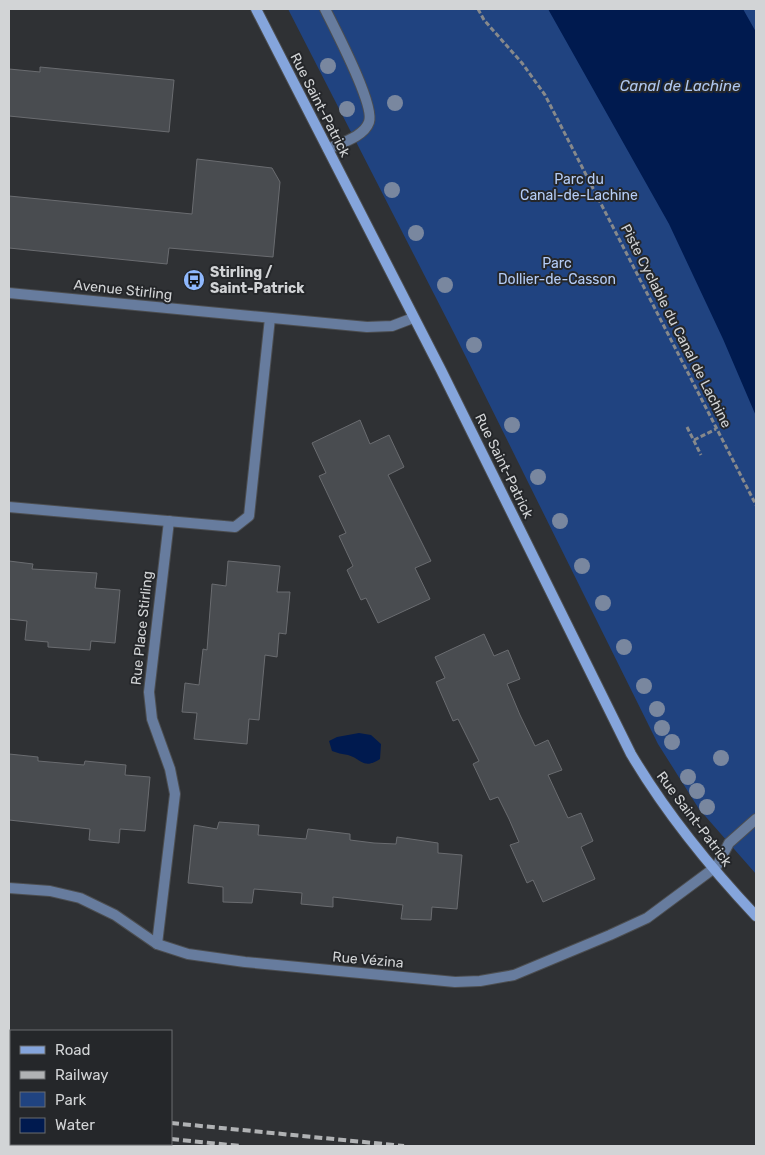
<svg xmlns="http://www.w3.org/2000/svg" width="765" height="1155" font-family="Rubik,sans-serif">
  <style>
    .green { fill: #204380 }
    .water { fill: #001a4f }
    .building { fill: #494c50; stroke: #6a6c70 }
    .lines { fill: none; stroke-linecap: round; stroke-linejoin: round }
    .service-casing { stroke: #4c4e51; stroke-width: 12 }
    .minor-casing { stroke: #4c4e51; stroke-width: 12 }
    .secondary-casing { stroke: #4c4e51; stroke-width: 12 }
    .path { stroke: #87898b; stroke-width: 3; stroke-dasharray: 5 2.5; stroke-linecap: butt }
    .service { stroke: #677c9e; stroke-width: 10 }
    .minor { stroke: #677c9e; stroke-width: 10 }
    .secondary { stroke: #85a5dc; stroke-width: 10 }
    .rail { stroke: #b0b2b4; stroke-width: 4; stroke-dasharray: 8 4; stroke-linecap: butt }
    .tree { fill: #79879f }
    .labels { text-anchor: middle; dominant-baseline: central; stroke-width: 4; stroke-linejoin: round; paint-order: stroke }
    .street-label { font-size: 14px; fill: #d2d4d6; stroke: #25272a }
    .park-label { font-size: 14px; fill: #b5cdf7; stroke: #25272a }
    .poi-label { font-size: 14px; font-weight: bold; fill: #d2d4d6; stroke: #25272a; text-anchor: start }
    .water-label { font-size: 15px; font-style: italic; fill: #b0c8f1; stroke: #25272a }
  </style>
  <rect width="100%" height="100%" fill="#2f3134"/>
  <path class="green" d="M288 9H756V874L699 809 658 744 455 335Z"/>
  <g class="water">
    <path d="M548 9H743L756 32V416L723 339 669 224Z"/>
    <path d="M359 733 371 735 381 744 380 759C363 770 362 759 348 755 342 754 337 753 332 751L329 741 337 737Z"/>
  </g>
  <g class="building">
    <path d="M40 67 174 80 169 132 9 116V69L40 72Z"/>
    <path d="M197 159 272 168 280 182 273 257 169 248 167 264 9 248V196L192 214Z"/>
    <path d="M360 420 370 444 389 435 404 467 388 475 431 561 415 568 430 599 378 623 366 598 361 600 347 570 353 566 339 536 346 533 319 476 326 473 312 443Z"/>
    <path d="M9 561 33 564 32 569 97 573 95 588 120 590 115 643 91 641 90 650 48 647V642L25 640 27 621 9 619Z"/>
    <path d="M228 561 280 566 277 592H290L286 634 279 633 277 657 265 655 259 720 249 719 247 744 194 739 197 713 182 712 185 683 199 685 203 649 207 650 212 584 226 586Z"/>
    <path d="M484 634 494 656 508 650 520 679 507 684 520 715 535 746 548 740 562 770 548 775 568 818 581 813 593 841 581 847 595 879 543 902 533 880 527 883 510 845 519 842 509 819 498 797 490 800 473 764 479 761 458 719 453 721 436 682 445 678 435 657Z"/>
    <path d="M9 754 38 757V761L84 765 85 761 126 765 125 775 150 777 145 831 120 829 119 843 89 840 90 829 9 820Z"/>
    <path d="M219 822 259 825 258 835 306 839 308 829 350 834V840L374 843 396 844 397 837 438 843V853L462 855 457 909 432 907 431 920 401 919 403 905 333 897V907L301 904 302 893 254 889 252 903 223 902V887L188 883 194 825 217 829Z"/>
  </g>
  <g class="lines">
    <g class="service-casing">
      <g id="service">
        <path d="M325 9C335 29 375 105 369 122 364 137 340 143 328 149"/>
        <path d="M9 507 235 527 249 516 270 318"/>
        <path d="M713 869 718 864 729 843 756 819"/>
        <path d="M157 944 175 794 170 769 152 719 149 692 169 521"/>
      </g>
    </g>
    <g class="minor-casing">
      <g id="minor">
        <path d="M9 293 367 327 392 326 413 318"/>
        <path d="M9 888 50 891 80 898 115 915 157 944 188 954 245 962 455 982 480 981 514 975 610 935 647 918 713 869"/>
      </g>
    </g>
    <g class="secondary-casing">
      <path id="secondary" d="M256 9 441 370 631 754C666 813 709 866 756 916"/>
    </g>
    <g class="path">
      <path d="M478 9 484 20 522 63 545 95 756 505"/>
      <path d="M687 427 701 455"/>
      <path d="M694 440 716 429"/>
      <path d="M9 1090H11"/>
    </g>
    <use href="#service" class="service"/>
    <use href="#minor" class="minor"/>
    <use href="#secondary" class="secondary"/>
    <g class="rail">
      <path d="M9 1106H11"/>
      <path d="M9 1122 11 1123"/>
      <path d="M171 1123 404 1146"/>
      <path d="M171 1139 240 1146"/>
    </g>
  </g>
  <g class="tree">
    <circle cx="328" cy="66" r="8"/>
    <circle cx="395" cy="103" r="8"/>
    <circle cx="347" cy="109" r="8"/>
    <circle cx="392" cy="190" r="8"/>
    <circle cx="416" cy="233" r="8"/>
    <circle cx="445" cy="285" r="8"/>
    <circle cx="474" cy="345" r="8"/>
    <circle cx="512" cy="425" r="8"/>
    <circle cx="538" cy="477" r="8"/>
    <circle cx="560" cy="521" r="8"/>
    <circle cx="582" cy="566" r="8"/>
    <circle cx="603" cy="603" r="8"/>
    <circle cx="624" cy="647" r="8"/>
    <circle cx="644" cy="686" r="8"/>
    <circle cx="657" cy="709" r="8"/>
    <circle cx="662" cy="728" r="8"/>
    <circle cx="672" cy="742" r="8"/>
    <circle cx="721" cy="758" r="8"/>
    <circle cx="688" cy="777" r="8"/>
    <circle cx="697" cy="791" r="8"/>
    <circle cx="707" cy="807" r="8"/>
  </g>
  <defs>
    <g id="bus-disc" transform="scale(1.125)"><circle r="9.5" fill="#8fb8fd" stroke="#25272a"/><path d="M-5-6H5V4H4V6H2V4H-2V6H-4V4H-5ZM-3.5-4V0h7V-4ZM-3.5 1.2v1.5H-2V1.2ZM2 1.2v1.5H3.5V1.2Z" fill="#111"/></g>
  </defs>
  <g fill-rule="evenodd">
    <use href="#bus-disc" x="194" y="280"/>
  </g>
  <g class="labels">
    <g class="street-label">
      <text transform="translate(320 105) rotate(63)">Rue Saint-Patrick</text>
      <text transform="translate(123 290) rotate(6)">Avenue Stirling</text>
      <text transform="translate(676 326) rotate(63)">Piste Cyclable du Canal de Lachine</text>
      <text transform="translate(504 466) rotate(64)">Rue Saint-Patrick</text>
      <text transform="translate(142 628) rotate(-84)">Rue Place Stirling</text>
      <text transform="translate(694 819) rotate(53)">Rue Saint-Patrick</text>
      <text transform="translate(368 960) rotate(5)">Rue Vézina</text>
    </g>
    <g class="park-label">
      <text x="579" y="179">Parc du<tspan x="579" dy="16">Canal-de-Lachine</tspan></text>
      <text x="557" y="263">Parc<tspan x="557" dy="16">Dollier-de-Casson</tspan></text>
    </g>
    <g class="poi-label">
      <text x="210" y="272">Stirling /<tspan x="210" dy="16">Saint-Patrick</tspan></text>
    </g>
    <g class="water-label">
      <text x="680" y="86">Canal de Lachine</text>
    </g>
  </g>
  <rect width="765" height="1155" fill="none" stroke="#d2d4d6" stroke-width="20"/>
  <rect x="10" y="1030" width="162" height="115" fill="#25272a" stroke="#6a6c6f"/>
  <rect x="20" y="1046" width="25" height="8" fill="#85a5dc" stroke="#6a6c6f"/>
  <text x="55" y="1055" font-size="15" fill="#d2d4d6">Road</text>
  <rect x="20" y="1071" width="25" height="8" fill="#b0b2b4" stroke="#6a6c6f"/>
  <text x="55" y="1080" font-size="15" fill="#d2d4d6">Railway</text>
  <rect x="20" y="1092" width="25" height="15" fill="#204380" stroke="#6a6c6f"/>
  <text x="55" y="1105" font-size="15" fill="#d2d4d6">Park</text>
  <rect x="20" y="1118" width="25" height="15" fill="#001a4f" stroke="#6a6c6f"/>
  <text x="55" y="1130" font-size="15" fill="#d2d4d6">Water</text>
</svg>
